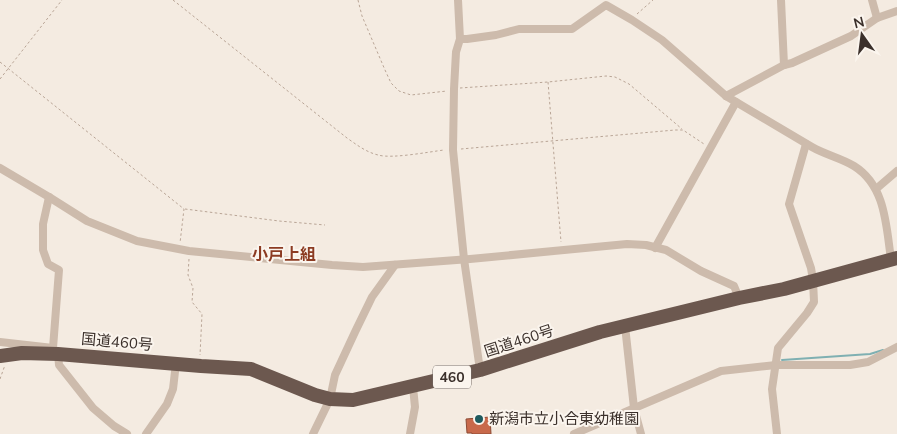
<svg xmlns="http://www.w3.org/2000/svg" width="897" height="434" font-family="'Nunito Sans','Noto Sans JP',sans-serif">
  <style>
    .lines { fill: none; stroke-linecap: round; stroke-linejoin: round }
    .stream { stroke: #7fb0b2; stroke-width: 2 }
    .building { fill: #c8694b; stroke: #8c4a34 }
    .path { stroke: #b9a596; stroke-width: 1; stroke-dasharray: 2.5 2.5; stroke-linecap: butt }
    .minor { stroke: #cdbbac; stroke-width: 8 }
    .trunk { stroke: #6c584f; stroke-width: 14 }
    .poi-dot { fill: #1f5a5e; stroke: #fbf5ee; stroke-width: 2 }
    .labels { text-anchor: middle; dominant-baseline: central; stroke-width: 4; stroke-linejoin: round; paint-order: stroke }
    .shield { fill: #fbf5ee; stroke: #756b66; stroke-width: 1 }
    .shield-label { font-size: 14px; font-weight: bold; fill: #3b302b }
    .street-label { font-size: 15px; fill: #3b302b; stroke: #fbf5ee }
    .poi-label { font-size: 15px; fill: #3b302b; stroke: #fbf5ee; text-anchor: start }
    .neighbourhood-label { font-size: 16px; font-weight: bold; fill: #8c3b22; stroke: #fbf5ee }
  </style>
  <rect width="100%" height="100%" fill="#f4ebe1"/>
  <g class="lines">
    <path class="stream" d="M782 360 870 354 883 350"/>
  </g>
  <path class="building" d="M490 417 491 434H472V433H467L466 419Z"/>
  <g class="lines">
    <g class="path">
      <path d="M173 0 347 138C357 145 366 152 378 155 392 159 428 152 444 150"/>
      <path d="M358 0 362 16 385 70 391 83 399 91 411 95 447 91"/>
      <path d="M637 14 653 0"/>
      <path d="M0 62 184 209 180 243"/>
      <path d="M0 79 62 0"/>
      <path d="M548 82 561 242"/>
      <path d="M460 88 548 82 606 76 615 77 629 84 682 129"/>
      <path d="M461 149 675 130H683L704 144"/>
      <path d="M185 209 279 221 325 225"/>
      <path d="M189 259 188 275 193 288 192 302 202 314 200 355"/>
      <path d="M0 379 5 365"/>
    </g>
    <g class="minor">
      <path d="M458 0 460 39 456 52 454 89 453 150 464 259 480 370"/>
      <path d="M781 0 784 65"/>
      <path d="M872 0 877 18"/>
      <path d="M460 39H467L496 35 519 29H572L606 5 632 20 662 40 726 96 812 147C826 155 841 158 854 166 886 186 886 226 891 259"/>
      <path d="M726 96 784 65 792 63 851 36 877 18 897 11"/>
      <path d="M0 168 49 197 87 221 137 241 189 251 332 265 363 267 470 259 627 244 646 245 666 250 701 271 734 286 739 298"/>
      <path d="M876 189 897 171"/>
      <path d="M49 197 43 224V250L48 264 59 270 53 348"/>
      <path d="M655 248 736 102"/>
      <path d="M625 326 634 408 641 434"/>
      <path d="M0 342 53 348 58 354 59 365 93 408 114 426 127 434"/>
      <path d="M146 434 167 404 173 389 176 363"/>
      <path d="M313 434 330 399 335 375 355 332 372 297 395 265"/>
      <path d="M410 434 415 407 413 387"/>
      <path d="M574 434 721 371 776 365H850L868 362 897 347"/>
      <path d="M777 434 772 389 778 348 807 313 814 302 813 280 811 268 789 204 806 144"/>
    </g>
    <path class="trunk" d="M0 356 22 353 58 354 201 366 251 369 315 395 330 399 353 400 480 370 600 332 739 298 784 289 897 258"/>
  </g>
  <circle class="poi-dot" cx="479" cy="419" r="5"/>
  <g class="labels">
    <rect class="shield" x="433" y="365.5" width="38" height="23" rx="4"/>
    <g class="shield-label">
      <text x="452" y="377">460</text>
    </g>
    <g class="street-label">
      <text transform="translate(519 341) rotate(-18)">国道460号</text>
      <text transform="translate(117 342) rotate(5)">国道460号</text>
    </g>
    <g class="poi-label">
      <text x="489" y="419">新潟市立小合東幼稚園</text>
    </g>
    <g class="neighbourhood-label">
      <text x="284" y="255">小戸上組</text>
    </g>
  </g>
  <g transform="translate(862 35) rotate(346)" stroke="#fbf5ee" stroke-width="4" paint-order="stroke">
  <path d="M0-4L9 19L0 12L-9 19Z" fill="#3b302b"/>
  <text y="-8" font-size="14" font-weight="bold" text-anchor="middle" fill="#3b302b">N</text>
  </g>
</svg>
